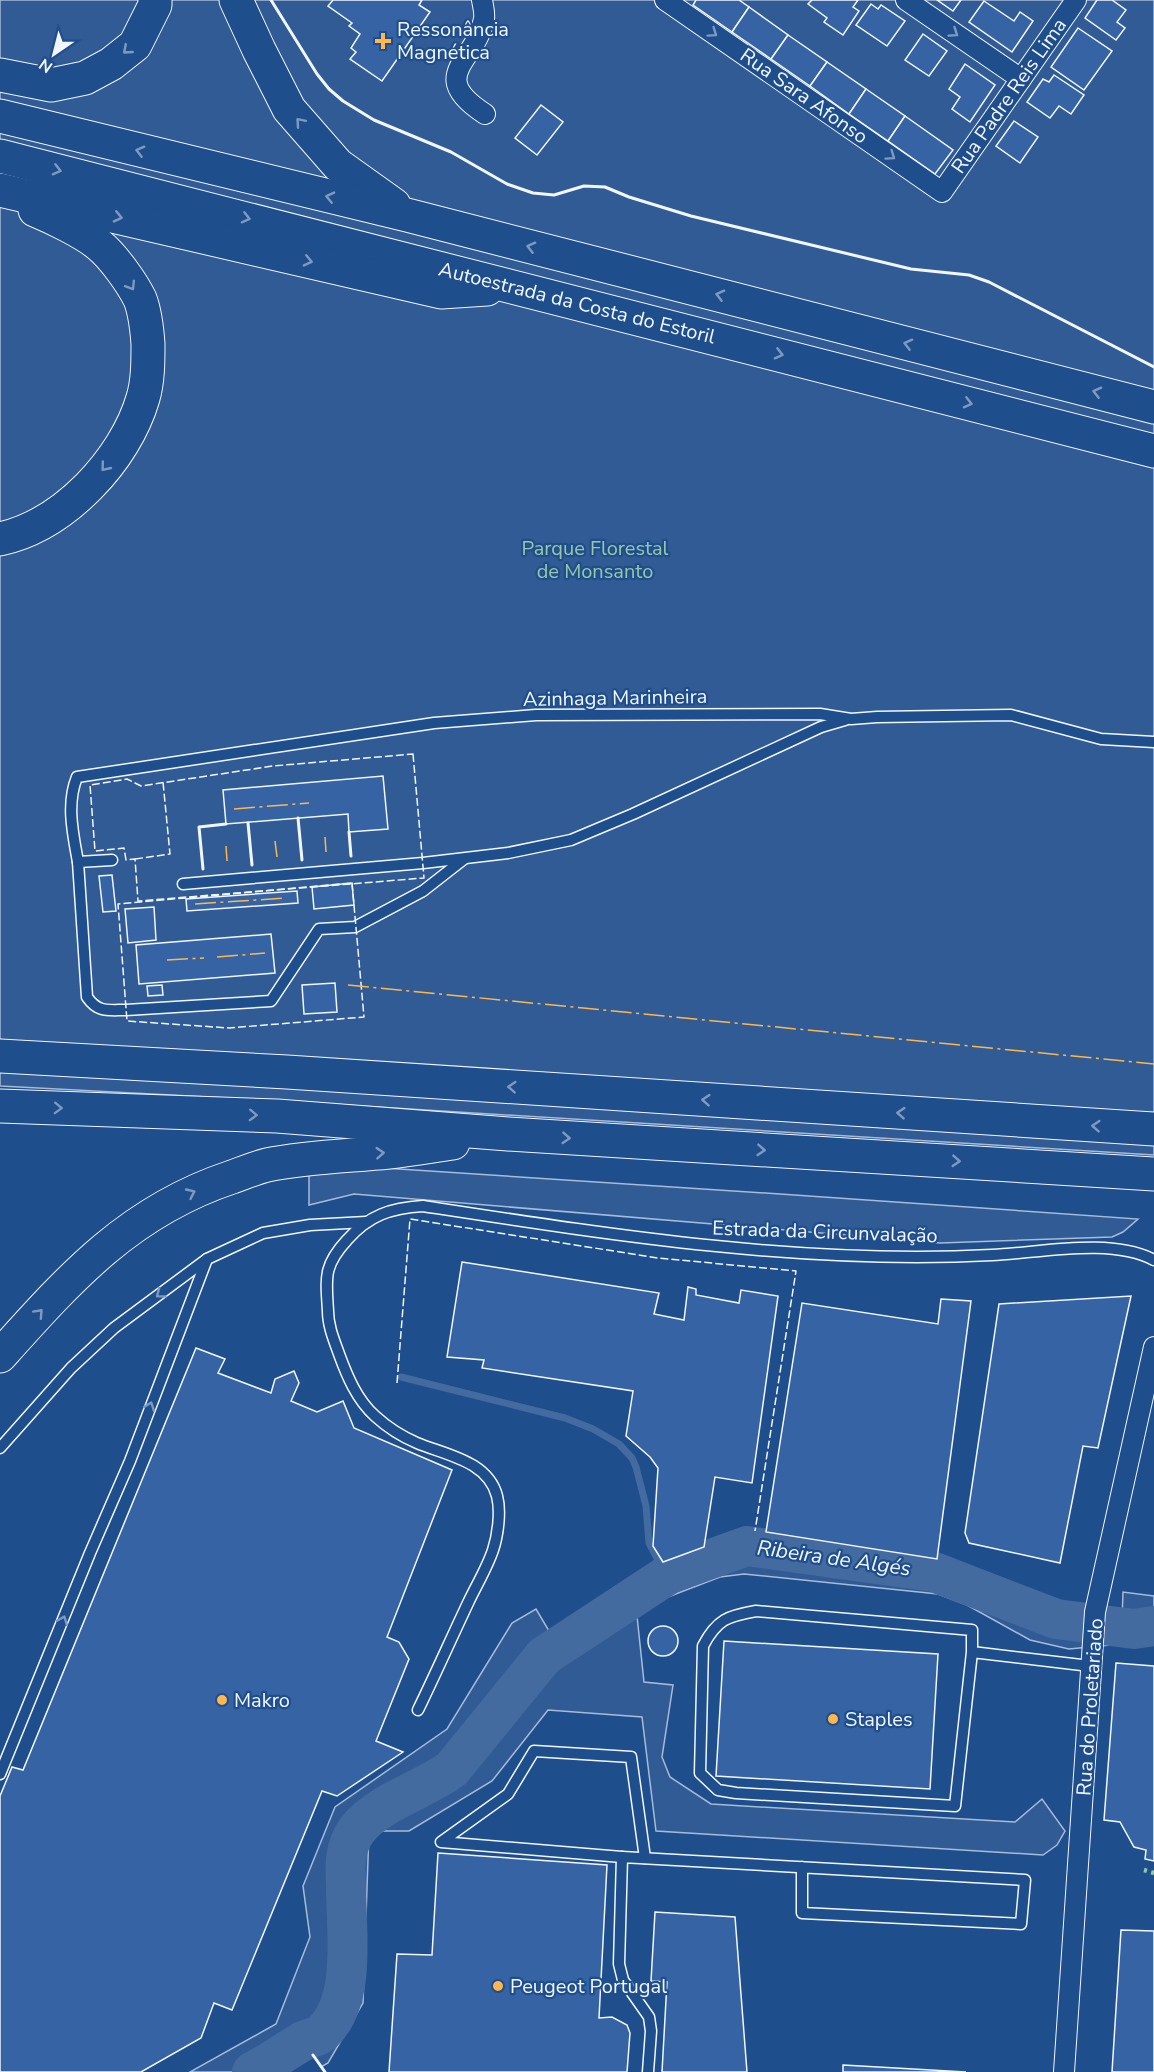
<svg xmlns="http://www.w3.org/2000/svg" width="1154" height="2072" font-family="'Nunito Sans',sans-serif">
  <style>
    .green { fill: #305b95; stroke: #a8bbd7; stroke-width: 1.5 }
    .lines { fill: none; stroke-linecap: round; stroke-linejoin: round }
    .stream { stroke: #446ba0; stroke-width: 7 }
    .river { stroke: #446ba0; stroke-width: 40 }
    .building { fill: #3563a3; stroke: #f2f6ff; stroke-width: 1.5 }
    .service-casing { stroke: #f2f6ff; stroke-width: 13 }
    .minor-casing { stroke: #f2f6ff; stroke-width: 22 }
    .trunk-casing { stroke: #f2f6ff; stroke-width: 35 }
    .motorway-casing { stroke: #f2f6ff; stroke-width: 35 }
    .service { stroke: #1f4e8c; stroke-width: 10 }
    .minor { stroke: #1f4e8c; stroke-width: 20 }
    .trunk { stroke: #1f4e8c; stroke-width: 33 }
    .motorway { stroke: #1f4e8c; stroke-width: 33 }
    .hedge { stroke: #97c8a6; stroke-width: 4.5; stroke-dasharray: 3 4.5; stroke-linecap: butt }
    .fence { stroke: #f2f6ff; stroke-width: 1.5; stroke-dasharray: 8 3; stroke-linecap: butt }
    .wall { stroke: #f2f6ff; stroke-width: 3 }
    .power { stroke: #ffb74d; stroke-width: 1.5; stroke-dasharray: 21 4.5 3 4.5; stroke-linecap: butt }
    .oneway { stroke: #7e9ac0 }
    .poi-dot { fill: #ffb74d; stroke: #1f4e8c; stroke-width: 2 }
    .labels { text-anchor: middle; dominant-baseline: central; stroke-width: 4.5; stroke-linejoin: round; paint-order: stroke }
    .poi-label { font-size: 20px; fill: #f2f6ff; stroke: #1f4e8c; text-anchor: start }
    .street-label { font-size: 20px; fill: #f2f6ff; stroke: #1f4e8c }
    .park-label { font-size: 20px; fill: #97c8a6; stroke: #1f4e8c }
    .water-label { font-size: 21px; font-style: italic; fill: #f2f6ff; stroke: #1f4e8c }
  </style>
  <rect width="100%" height="100%" fill="#1f4e8c"/>
  <g class="green">
    <path d="M0 0H1154V1155L265 1100 0 1086Z"/>
    <path d="M353 1166 780 1194 1138 1219 1123 1232 1112 1237 940 1243 354 1194 309 1205V1171Z"/>
    <path d="M749 1530 951 1562 1028 1597 1079 1618 1122 1620 1123 1592 1154 1596V1638L1121 1644 1069 1649 1030 1640 967 1605 938 1594 744 1574 720 1577 647 1605 637 1616 644 1682 673 1685 662 1757 670 1777 711 1804 1015 1822 1042 1799 1065 1831 1057 1845 1043 1855 656 1831 642 1717 548 1710 492 1781 409 1831H369L363 2003 328 2063 321 2067 313 2055 286 2072H190L276 2024 310 1937 303 1886 335 1807 447 1729 512 1623 536 1609 549 1631 650 1576 647 1571Z"/>
  </g>
  <g class="lines">
    <path class="stream" d="M401 1377 565 1418 593 1429 619 1444 632 1458 636 1467 646 1506 649 1543 658 1560 669 1574"/>
    <path class="river" d="M252 2072C270 2063 286 2051 303 2041 310 2038 318 2037 323 2032 357 2000 346 1929 346 1887 345 1867 344 1847 357 1830 378 1802 424 1790 452 1769L544 1656 669 1574 747 1546 934 1572 1056 1619 1134 1629 1154 1626"/>
  </g>
  <g class="building">
    <path d="M333 0H422L419 5 430 12 382 81 350 59 356 52 351 48 360 34 349 26 352 23 328 6Z"/>
    <path d="M696 0H739L749 7 732 32 693 5Z"/>
    <path d="M812 0H858L853 7 859 11 843 35 824 22 827 18 808 4Z"/>
    <path d="M937 0H961L953 11Z"/>
    <path d="M1097 0H1112L1126 10 1117 22 1125 28 1116 40 1085 18Z"/>
    <path d="M984 1 1014 21 1020 12 1033 21 1012 52 969 22Z"/>
    <path d="M871 4 878 9 881 5 905 21 887 46 856 25Z"/>
    <path d="M749 7 788 35 771 59 732 32Z"/>
    <path d="M1078 28 1112 51 1084 90 1051 67Z"/>
    <path d="M923 34 947 51 929 76 905 60Z"/>
    <path d="M788 35 827 62 810 86 771 59Z"/>
    <path d="M827 62 866 89 849 114 810 86Z"/>
    <path d="M965 64 995 85 970 122 952 109 960 97 949 89Z"/>
    <path d="M1054 75 1084 95 1071 114 1059 106 1050 118 1027 102 1043 79 1049 82Z"/>
    <path d="M866 89 905 116 888 141 849 114Z"/>
    <path d="M541 105 563 122 537 155 515 138Z"/>
    <path d="M905 116 953 150 935 174 888 141Z"/>
    <path d="M1014 121 1038 137 1020 163 996 146Z"/>
    <path d="M383 776 388 829 349 832 348 814 226 824 223 790Z"/>
    <path d="M112 875 116 911 103 912 99 876Z"/>
    <path d="M352 883 354 905 314 909 312 887Z"/>
    <path d="M297 891 298 903 187 911 186 899Z"/>
    <path d="M154 907 156 940 128 943 125 909Z"/>
    <path d="M271 934 275 973 139 984 136 945Z"/>
    <path d="M335 983 337 1012 304 1014 302 985Z"/>
    <path d="M162 985 163 995 148 996 147 986Z"/>
    <path d="M462 1262 659 1293 654 1314 684 1320 688 1287 696 1289V1295L739 1303 741 1290 778 1296 752 1483 715 1477 704 1547 663 1562 653 1546 658 1468 650 1457 626 1436 633 1391 482 1368 484 1360 447 1357Z"/>
    <path d="M1131 1296 1098 1448 1083 1446 1060 1563 969 1543 965 1533 999 1304Z"/>
    <path d="M941 1299 971 1301 937 1559 766 1532 802 1303 938 1324Z"/>
    <path d="M196 1348 225 1359 218 1373 271 1393 275 1379 294 1371 299 1383 291 1401 317 1412 343 1401 354 1428 452 1470 387 1637 399 1642 409 1659 376 1741 403 1752 337 1796 322 1791 232 2010 214 2003 201 2038 141 2072H0V1796L12 1767 23 1770Z"/>
    <circle cx="663" cy="1641" r="15"/>
    <path d="M724 1641 938 1654 930 1789 716 1776Z"/>
    <path d="M1116 1663 1154 1666V1861L1145 1859 1146 1850 1134 1847 1120 1822 1104 1820Z"/>
    <path d="M438 1853 607 1865 599 2018 612 2017 627 2025 630 2033 627 2072H389L397 1954 432 1955Z"/>
    <path d="M655 1912 735 1917 747 2072H662L667 1982 651 1981Z"/>
    <path d="M1121 1930 1154 1931V2072H1112Z"/>
    <path d="M843 2065 966 2072H843Z"/>
  </g>
  <g class="lines">
    <g class="service-casing">
      <g id="service">
        <path d="M112 860 78 862C73 834 66 804 77 777L434 723 536 715 820 714 851 719 877 717 1011 715 1101 739 1154 742"/>
        <path d="M78 862 87 997C98 1013 108 1010 126 1010L271 1001 319 929 355 927 423 891 464 859"/>
        <path d="M183 884 423 863 508 853 571 840 633 814 821 727 845 720"/>
        <path d="M0 1448 71 1368 114 1328 207 1259 263 1233 310 1225 366 1222"/>
        <path d="M972 1652V1630L756 1611C728 1616 717 1619 703 1646L700 1773 718 1790 736 1793 955 1806 972 1652 1090 1666"/>
        <path d="M418 1710C435 1675 451 1639 468 1603 476 1586 487 1568 493 1550 498 1535 501 1511 497 1496 488 1461 446 1455 417 1443 403 1437 387 1427 375 1416 357 1400 347 1376 339 1354 334 1340 328 1326 328 1311 326 1278 323 1266 347 1240 369 1215 391 1208 423 1206 612 1235 801 1265 992 1255 1039 1253 1111 1237 1154 1260"/>
        <path d="M0 1774 90 1553 130 1461 207 1259"/>
        <path d="M622 1857 441 1842 508 1794 534 1751 631 1757 645 1858"/>
        <path d="M648 2072 651 2031 649 2017 623 1980 619 1964 622 1857 1025 1880 1021 1924 802 1913V1867"/>
      </g>
    </g>
    <g class="minor-casing">
      <g id="minor">
        <path d="M482 0C483 6 485 13 484 19 477 61 425 75 485 114"/>
        <path d="M665 0 942 192 1076 0"/>
        <path d="M906 0 1021 79"/>
        <path d="M1064 2072 1095 1612 1154 1347"/>
      </g>
    </g>
    <g class="trunk-casing">
      <g id="trunk">
        <path d="M0 1056 287 1072 1154 1129"/>
        <path d="M0 1106 277 1116 508 1134 1154 1174"/>
        <path d="M0 1356C70 1278 129 1211 232 1177 243 1173 255 1168 267 1165 307 1157 348 1156 389 1152 411 1150 432 1146 453 1143"/>
      </g>
    </g>
    <g class="motorway-casing">
      <g id="motorway">
        <path d="M236 0 259 50 289 109 338 165 394 205"/>
        <path d="M0 75 51 85 85 78 111 64 135 45 155 5V0"/>
        <path d="M0 116 407 215 1154 407"/>
        <path d="M0 156 1154 451"/>
        <path d="M0 190 441 292 487 289"/>
        <path d="M0 539C64 525 125 460 143 398 148 381 148 362 148 344 147 330 145 312 140 299 132 283 113 256 99 245 85 233 52 217 35 210"/>
      </g>
    </g>
    <use href="#service" class="service"/>
    <use href="#minor" class="minor"/>
    <use href="#trunk" class="trunk"/>
    <use href="#motorway" class="motorway"/>
    <path class="hedge" d="M1144 1870 1154 1873"/>
    <g class="fence">
      <path d="M413 754 424 878 138 901 135 859 126 860 124 848 95 851 90 785 127 779 141 786 273 766Z"/>
      <path d="M135 859 170 854 163 782"/>
      <path d="M352 883 364 1017 229 1028 127 1021 118 904Z"/>
      <path d="M397 1383 410 1219 658 1258 796 1271 755 1531"/>
    </g>
    <g class="wall">
      <path d="M271 0 317 74 329 89 343 101 374 120 451 152 507 184 533 193 554 195 584 186 605 187 629 197 691 216 911 269 969 275 989 282 1154 367"/>
      <path d="M298 818 302 860"/>
      <path d="M248 823 252 865"/>
      <path d="M349 832 351 856"/>
      <path d="M203 869 199 827 226 824"/>
      <path d="M313 2055 325 2072"/>
    </g>
    <g class="power">
      <path d="M234 809 309 803"/>
      <path d="M325 837 326 852"/>
      <path d="M275 841 277 857"/>
      <path d="M226 846 227 861"/>
      <path d="M195 904 286 898"/>
      <path d="M217 957 265 953"/>
      <path d="M167 960 204 958"/>
      <path d="M348 985 1154 1064"/>
    </g>
  </g>
  <defs><path id="oneway-chevron" d="M-2-3.5L2.5 0L-2 3.5" fill="none" stroke-width="1.6" stroke-linecap="round" stroke-linejoin="round" transform="scale(1.5)"/></defs>
  <g class="oneway">
    <use href="#oneway-chevron" transform="translate(713 33) rotate(35)"/>
    <use href="#oneway-chevron" transform="translate(954 33) rotate(34)"/>
    <use href="#oneway-chevron" transform="translate(127 50) rotate(139)"/>
    <use href="#oneway-chevron" transform="translate(300 122) rotate(-131)"/>
    <use href="#oneway-chevron" transform="translate(140 151) rotate(-166)"/>
    <use href="#oneway-chevron" transform="translate(891 156) rotate(35)"/>
    <use href="#oneway-chevron" transform="translate(57 170) rotate(14)"/>
    <use href="#oneway-chevron" transform="translate(330 197) rotate(-167)"/>
    <use href="#oneway-chevron" transform="translate(118 217) rotate(13)"/>
    <use href="#oneway-chevron" transform="translate(246 218) rotate(14)"/>
    <use href="#oneway-chevron" transform="translate(531 247) rotate(-166)"/>
    <use href="#oneway-chevron" transform="translate(308 261) rotate(13)"/>
    <use href="#oneway-chevron" transform="translate(131 286) rotate(58)"/>
    <use href="#oneway-chevron" transform="translate(720 295) rotate(-166)"/>
    <use href="#oneway-chevron" transform="translate(908 344) rotate(-166)"/>
    <use href="#oneway-chevron" transform="translate(779 354) rotate(14)"/>
    <use href="#oneway-chevron" transform="translate(1097 392) rotate(-166)"/>
    <use href="#oneway-chevron" transform="translate(968 403) rotate(14)"/>
    <use href="#oneway-chevron" transform="translate(105 467) rotate(129)"/>
    <use href="#oneway-chevron" transform="translate(512 1087) rotate(-176)"/>
    <use href="#oneway-chevron" transform="translate(706 1100) rotate(-176)"/>
    <use href="#oneway-chevron" transform="translate(58 1108) rotate(2)"/>
    <use href="#oneway-chevron" transform="translate(901 1113) rotate(-176)"/>
    <use href="#oneway-chevron" transform="translate(253 1115) rotate(2)"/>
    <use href="#oneway-chevron" transform="translate(1096 1126) rotate(-176)"/>
    <use href="#oneway-chevron" transform="translate(566 1138) rotate(4)"/>
    <use href="#oneway-chevron" transform="translate(761 1150) rotate(4)"/>
    <use href="#oneway-chevron" transform="translate(380 1153) rotate(-4)"/>
    <use href="#oneway-chevron" transform="translate(956 1161) rotate(4)"/>
    <use href="#oneway-chevron" transform="translate(191 1193) rotate(-25)"/>
    <use href="#oneway-chevron" transform="translate(160 1294) rotate(143)"/>
    <use href="#oneway-chevron" transform="translate(39 1313) rotate(-47)"/>
    <use href="#oneway-chevron" transform="translate(150 1406) rotate(-69)"/>
    <use href="#oneway-chevron" transform="translate(63 1620) rotate(-68)"/>
  </g>
  <g class="poi-dot">
    <path d="M380 32h6v6h6v6h-6v6h-6v-6h-6v-6h6z"/>
    <circle cx="222" cy="1700" r="6"/>
    <circle cx="833" cy="1719" r="6"/>
    <circle cx="498" cy="1986" r="6"/>
  </g>
  <g class="labels">
    <g class="poi-label">
      <text x="397" y="29">Ressonância<tspan x="397" dy="23">Magnética</tspan></text>
      <text x="234" y="1700">Makro</text>
      <text x="845" y="1719">Staples</text>
      <text x="510" y="1986">Peugeot Portugal</text>
    </g>
    <g class="street-label">
      <text transform="translate(804 96) rotate(35)">Rua Sara Afonso</text>
      <text transform="translate(1009 96) rotate(-55)">Rua Padre Reis Lima</text>
      <text transform="translate(577 303) rotate(14)">Autoestrada da Costa do Estoril</text>
      <text transform="translate(615 698) rotate(-1)">Azinhaga Marinheira</text>
      <text transform="translate(825 1232) rotate(2)">Estrada da Circunvalação</text>
      <text transform="translate(1090 1707) rotate(-86)">Rua do Proletariado</text>
    </g>
    <g class="park-label">
      <text x="595" y="548">Parque Florestal<tspan x="595" dy="23">de Monsanto</tspan></text>
    </g>
    <g class="water-label">
      <text transform="translate(834 1558) rotate(8)">Ribeira de Algés</text>
    </g>
  </g>
  <g transform="translate(54 54) rotate(215)" stroke="#1f4e8c" stroke-width="4.5" paint-order="stroke">
  <path d="M0-4.5L10 22L0 15L-10 22Z" fill="#f2f6ff"/>
  <text y="-9" font-size="16" font-weight="bold" text-anchor="middle" fill="#f2f6ff">N</text>
  </g>
</svg>
